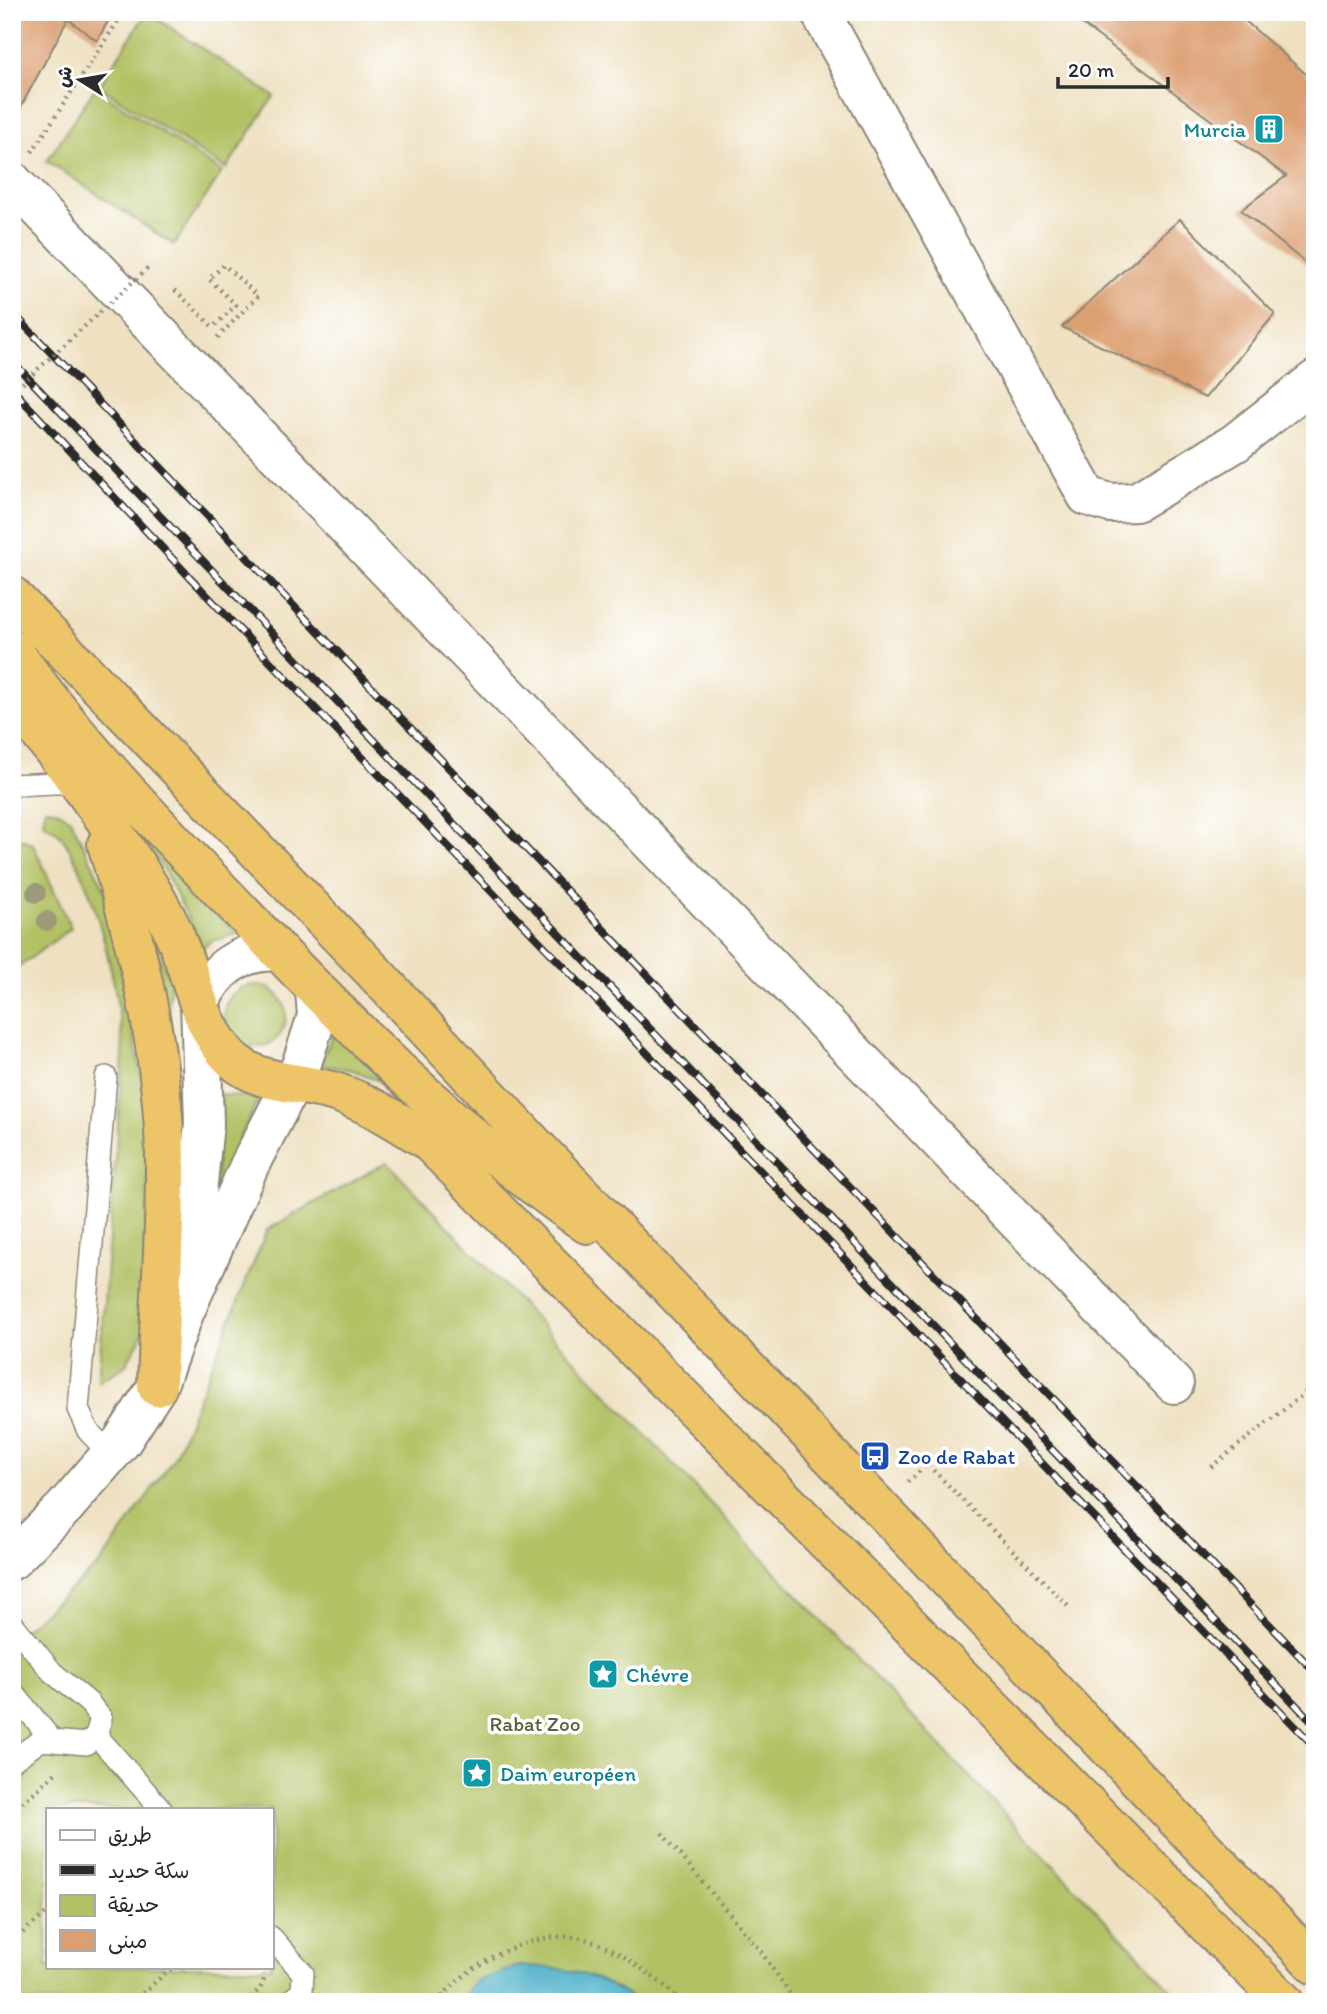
<svg xmlns="http://www.w3.org/2000/svg" width="1327" height="2014" font-family="Itim,'Playpen Sans Arabic',sans-serif">
  <style>
    .green { fill: #b1c164; stroke: #6e7648; stroke-width: 2; fill-rule: evenodd }
    .water { fill: #47adc7; stroke: #396c79; stroke-width: 2 }
    .building { fill: #dc9f71 }
    .lines { fill: none; stroke-linecap: round; stroke-linejoin: round }
    .service-casing { stroke: #8c8676; stroke-width: 24 }
    .minor-casing { stroke: #8c8676; stroke-width: 42 }
    .trunk-casing { stroke: #8c8676; stroke-width: 42 }
    .path { stroke: #8c8676; stroke-width: 4.5; stroke-dasharray: 2 5; stroke-linecap: butt }
    .service { stroke: #fff; stroke-width: 21 }
    .minor { stroke: #fff; stroke-width: 38 }
    .trunk { stroke: #eec469; stroke-width: 38 }
    .rail-casing { stroke: #2b2b2b; stroke-width: 8 }
    .rail { stroke: #fff; stroke-width: 5; stroke-dasharray: 16; stroke-linecap: butt }
    .path-bridge { stroke: #8c8676; stroke-width: 4.5; stroke-dasharray: 2 5; stroke-linecap: butt }
    .tree { fill: #9d9a79 }
    .labels { text-anchor: middle; dominant-baseline: central; stroke-width: 7; stroke-linejoin: round; paint-order: stroke }
    .culture-label { font-size: 21px; fill: #0d838f; stroke: #fff; text-anchor: start }
    .transit-label { font-size: 21px; fill: #164399; stroke: #fff; text-anchor: start }
    .park-label { font-size: 21px; fill: #5a603f; stroke: #fff }
  </style>
  <rect width="100%" height="100%" fill="#fff"/>
  <filter id="ink" filterUnits="userSpaceOnUse"><feTurbulence type="fractalNoise" baseFrequency=".0143" numOctaves="2"/><feDisplacementMap in="SourceGraphic" scale="14" xChannelSelector="R" yChannelSelector="G"/><feConvolveMatrix kernelMatrix="1 2 1 2 8 2 1 2 1" color-interpolation-filters="sRGB"/></filter>
  <filter id="wash" filterUnits="userSpaceOnUse"><feTurbulence type="fractalNoise" baseFrequency=".00686" numOctaves="4" result="noise"/><feDisplacementMap in="SourceGraphic" scale="28" xChannelSelector="R" yChannelSelector="G"/><feGaussianBlur stdDeviation="1.57" result="paint"/><feColorMatrix in="noise" values="0 0 0 0 0 0 0 0 0 0 0 0 0 0 0 0 0 1.4 0 .05"/><feComposite in="paint" operator="in"/></filter>
  <g filter="url(#wash)">
    <rect width="100%" height="100%" fill="#eee0c0"/>
    <g class="green">
      <path d="M147 12 274 96 226 169 99 86Z"/>
      <path d="M95 88 222 172 174 245 47 161Z"/>
      <path d="M45 808 59 811 71 820 109 898 149 1120 144 1332 125 1366 98 1382 123 1056C121 998 96 882 60 835 56 829 49 828 43 823Z"/>
      <path d="M129 820 238 934 211 941 203 948 163 868Z"/>
      <path d="M22 839 33 844 71 928 12 972V841Z"/>
      <path d="M136 904 171 981 168 1011 183 1092V1144Z"/>
      <circle cx="255" cy="1016" r="31"/>
      <path d="M335 1031 391 1086 353 1070 319 1065Z"/>
      <path d="M219 1094 259 1099 235 1147 215 1204Z"/>
      <path d="M387 1162 1183 2002H12V1640L100 1564 175 1456 267 1230ZM47 1809H271V1967H47Z"/>
    </g>
    <path class="water" d="M518 1966C562 1966 601 1974 636 2002H460L474 1982Z"/>
    <g id="blocks">
      <g class="building">
        <path d="M12 12H113L97 41 68 19 12 123Z"/>
        <path d="M1066 12H1235L1315 82V271L1241 210 1286 176Z"/>
        <path d="M1180 219 1275 314 1205 398 1062 327Z"/>
      </g>
    </g>
  </g>
  <g filter="url(#ink)">
    <use href="#blocks" fill-opacity="0" stroke="#8c8676" stroke-width="2"/>
    <g class="lines">
      <g class="service-casing">
        <g id="service">
          <path d="M12 785 77 782"/>
          <path d="M106 1077 78 1409 88 1431 110 1454"/>
          <path d="M12 1623 52 1672 89 1703 101 1718 96 1735 86 1744 41 1740 12 1761"/>
          <path d="M12 1691 51 1739"/>
          <path d="M96 1735 161 1809"/>
          <path d="M271 1937 303 1973 302 1991 290 2002"/>
        </g>
      </g>
      <g class="minor-casing">
        <g id="minor">
          <path d="M820 12 1087 496 1110 503 1136 502 1235 443 1315 380"/>
          <path d="M12 181 1174 1384"/>
          <path d="M189 1274 204 1123 200 1002C216 967 240 951 278 951"/>
          <path d="M12 1560 65 1507 122 1441 157 1387 185 1311 250 1164 301 1066 317 1016 315 990"/>
        </g>
      </g>
      <g class="trunk-casing">
        <g id="trunk">
          <path d="M12 596 374 972 527 1137 1315 1965"/>
          <path d="M12 649C75 739 151 818 227 897 342 1018 449 1129 587 1224"/>
          <path d="M12 699C61 759 110 821 150 888 160 905 170 923 177 941 193 979 201 1031 233 1060 262 1086 303 1081 338 1093 371 1104 398 1122 427 1140L1284 2002"/>
          <path d="M107 844C137 945 163 1051 165 1158 166 1234 159 1311 157 1387"/>
        </g>
      </g>
      <g class="path">
        <path d="M32 152 124 12"/>
        <path d="M175 290 213 327 236 305 209 279 224 265 258 296 217 338"/>
        <path d="M1211 1467 1315 1385"/>
        <path d="M908 1482 927 1464 1068 1606"/>
        <path d="M12 1812 58 1771"/>
        <path d="M662 1833 761 1952 796 2002"/>
        <path d="M12 1942 47 1912"/>
        <path d="M132 2002 173 1967"/>
        <path d="M245 2002C255 1993 265 1988 264 1974"/>
        <path d="M438 2002C464 1965 534 1929 580 1938 603 1943 629 1958 647 1973 658 1981 673 1990 679 2002"/>
      </g>
      <use href="#service" class="service"/>
      <use href="#minor" class="minor"/>
      <use href="#trunk" class="trunk"/>
      <g class="rail-casing">
        <g id="rail">
          <path d="M12 312 1315 1672"/>
          <path d="M12 361 1315 1725"/>
          <path d="M12 389 234 624 1315 1747"/>
        </g>
      </g>
      <use href="#rail" class="rail"/>
      <path class="path-bridge" d="M12 393 150 266"/>
    </g>
    <g class="tree">
      <circle cx="36" cy="893" r="10"/>
      <circle cx="47" cy="921" r="10"/>
    </g>
  </g>
  <defs>
    <g id="building-square" transform="scale(1.575)"><rect x="-9" y="-9" width="18" height="18" rx="4" fill="#0f9aa8" stroke="#fff"/><path d="M-4-6H4V6H1V3H-1V6H-4ZM-2.5-4.3h1.7v1.8h-1.7ZM.8-4.3h1.7v1.8H.8ZM-2.5-1h1.7V.8h-1.7ZM.8-1h1.7V.8H.8Z" fill="#fff"/></g>
    <g id="bus-square" transform="scale(1.575)"><rect x="-9" y="-9" width="18" height="18" rx="4" fill="#1a4fb4" stroke="#fff"/><path d="M-5-6H5V4H4V6H2V4H-2V6H-4V4H-5ZM-3.5-4V0h7V-4ZM-3.5 1.2v1.5H-2V1.2ZM2 1.2v1.5H3.5V1.2Z" fill="#fff"/></g>
    <g id="sight-square" transform="scale(1.575)"><rect x="-9" y="-9" width="18" height="18" rx="4" fill="#0f9aa8" stroke="#fff"/><path d="M0-6L1.8-2.2L6-1.7L2.9 1.2L3.7 5.4L0 3.3L-3.7 5.4L-2.9 1.2L-6-1.7L-1.8-2.2Z" fill="#fff"/></g>
  </defs>
  <g fill-rule="evenodd">
    <use href="#building-square" x="1269" y="129"/>
    <use href="#bus-square" x="875" y="1456"/>
    <use href="#sight-square" x="603" y="1674"/>
    <use href="#sight-square" x="477" y="1773"/>
  </g>
  <g class="labels">
    <g class="culture-label">
      <text x="1246" y="129" text-anchor="end">Murcia</text>
      <text x="626" y="1674">Chévre</text>
      <text x="500" y="1773">Daim européen</text>
    </g>
    <g class="transit-label">
      <text x="898" y="1456">Zoo de Rabat</text>
    </g>
    <g class="park-label">
      <text x="535" y="1723">Rabat Zoo</text>
    </g>
  </g>
  <rect width="1327" height="2014" fill="none" stroke="#fff" stroke-width="42"/>
  <rect x="46" y="1808" width="228" height="161" fill="#ffffff" stroke="#aaaaaa" stroke-width="2"/>
  <rect x="60" y="1830" width="35" height="10" fill="#ffffff" stroke="#aaaaaa" stroke-width="2"/>
  <text x="108" y="1842" font-size="21" fill="#2b2b2b">طريق</text>
  <rect x="60" y="1865" width="35" height="10" fill="#2b2b2b" stroke="#aaaaaa" stroke-width="2"/>
  <text x="108" y="1878" font-size="21" fill="#2b2b2b">سكة حديد</text>
  <rect x="60" y="1895" width="35" height="21" fill="#b1c164" stroke="#aaaaaa" stroke-width="2"/>
  <text x="108" y="1912" font-size="21" fill="#2b2b2b">حديقة</text>
  <rect x="60" y="1930" width="35" height="21" fill="#dc9f71" stroke="#aaaaaa" stroke-width="2"/>
  <text x="108" y="1948" font-size="21" fill="#2b2b2b">مبنى</text>
  <g transform="translate(80 80) rotate(281)" stroke="#ffffff" stroke-width="5" paint-order="stroke">
  <path d="M0-5L12 26L0 18L-12 26Z" fill="#2b2b2b"/>
  <text y="-10" font-size="19" font-weight="bold" text-anchor="middle" fill="#2b2b2b">ش</text>
  </g>
  <path d="M1058 77v10h110v-10" fill="none" stroke="#2b2b2b" stroke-width="3.5"/>
  <text x="1068" y="77" font-size="21" fill="#2b2b2b" stroke="#ffffff" stroke-width="5" paint-order="stroke">20 m</text>
</svg>
